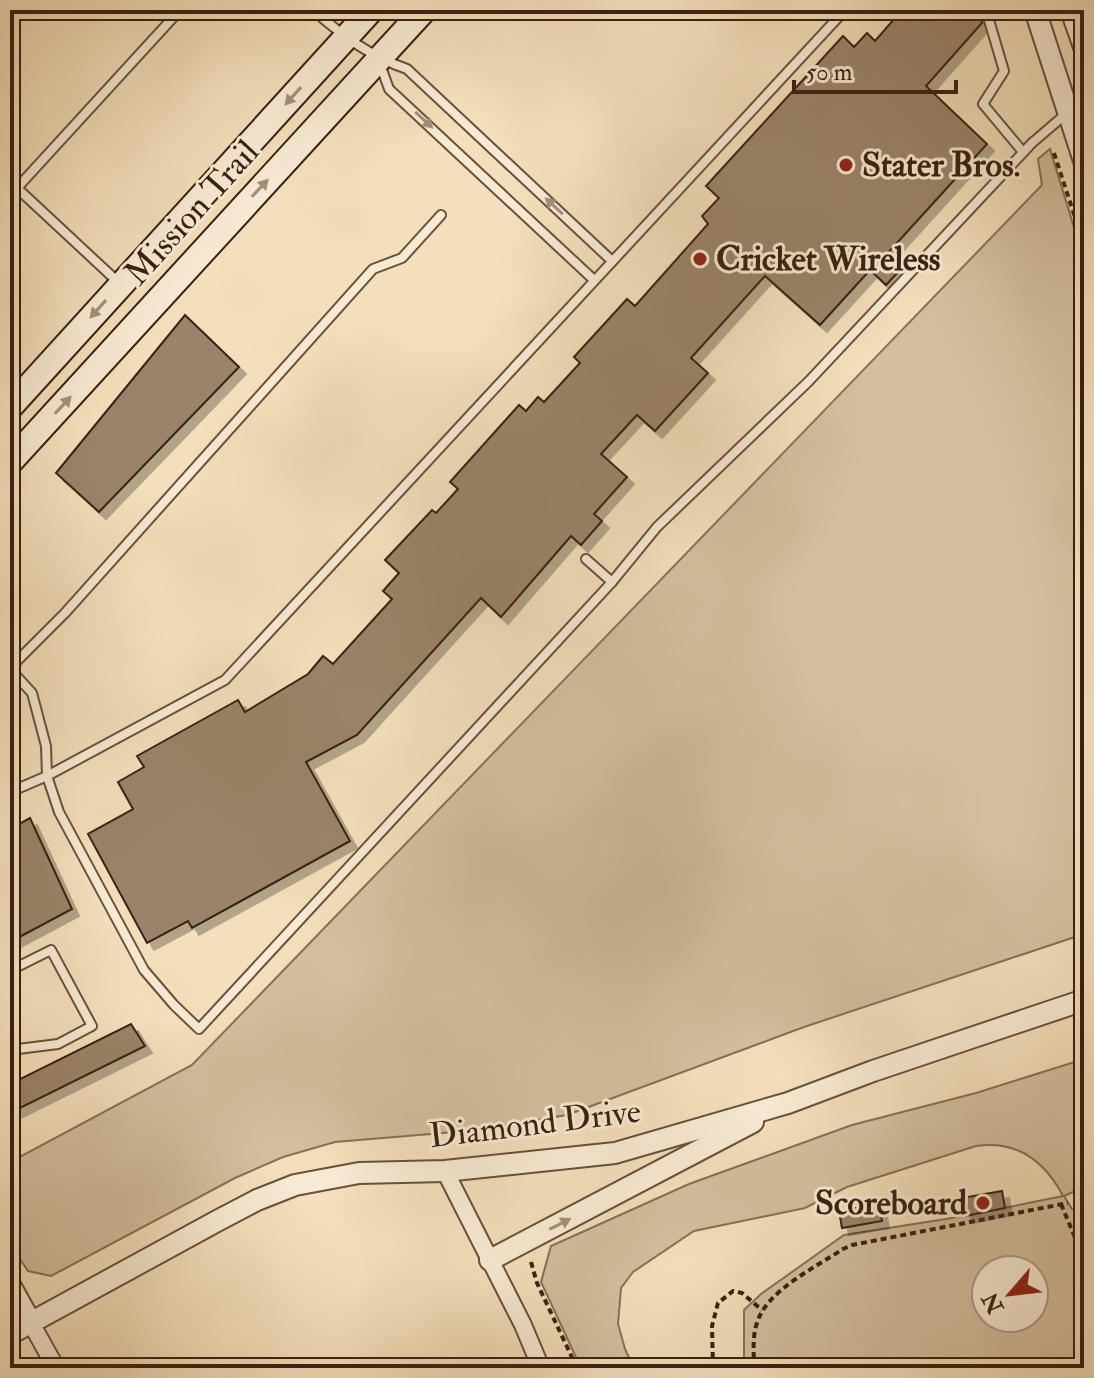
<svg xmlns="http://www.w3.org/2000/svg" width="1094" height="1378" font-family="'IM FELL Double Pica',serif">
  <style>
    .green { fill: #d3bf9e; stroke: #867058; stroke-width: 2; fill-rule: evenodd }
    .building { fill: #9a836a; stroke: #392012; stroke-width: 2; filter: url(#shadow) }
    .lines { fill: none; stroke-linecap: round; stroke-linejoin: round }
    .service-casing { stroke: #68503c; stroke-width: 12 }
    .minor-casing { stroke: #68503c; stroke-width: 20 }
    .tertiary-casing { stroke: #68503c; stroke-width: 24 }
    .secondary-casing { stroke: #392012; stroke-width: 28 }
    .path { stroke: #392012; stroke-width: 4; stroke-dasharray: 6 4; stroke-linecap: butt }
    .service { stroke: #f7ead3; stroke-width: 8 }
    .minor { stroke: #f7ead3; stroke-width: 16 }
    .tertiary { stroke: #f7ead3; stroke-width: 20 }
    .secondary { stroke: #f7ead3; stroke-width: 24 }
    .oneway { fill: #a28f7c }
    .poi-dot { fill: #8f2418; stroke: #f7ead3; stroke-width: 3 }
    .labels { text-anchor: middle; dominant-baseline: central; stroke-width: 6; stroke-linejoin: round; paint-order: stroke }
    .poi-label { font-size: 34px; font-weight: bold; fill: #392012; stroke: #f7ead3; text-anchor: start }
    .street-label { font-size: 34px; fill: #392012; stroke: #f7ead3 }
  </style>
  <defs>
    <filter id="shadow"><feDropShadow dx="7" dy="7" stdDeviation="0" flood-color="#0004"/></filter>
  </defs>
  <rect width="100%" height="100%" fill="#f3dfbb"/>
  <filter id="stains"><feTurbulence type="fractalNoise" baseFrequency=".0025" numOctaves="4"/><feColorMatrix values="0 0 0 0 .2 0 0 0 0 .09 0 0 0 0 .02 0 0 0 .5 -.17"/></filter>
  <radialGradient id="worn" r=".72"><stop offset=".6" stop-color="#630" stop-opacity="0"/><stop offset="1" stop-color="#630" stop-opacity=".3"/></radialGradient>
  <g class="green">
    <path d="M1050 149 1084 260V934L804 1027 567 1115 467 1131 335 1142 283 1157 235 1178 51 1276 28 1271 10 1244V1162L192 1065 1042 185 1038 159Z"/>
    <path d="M1084 1059V1187L1064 1196 1072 1209 1084 1204V1368H744V1310L761 1294 844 1235 965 1216 1063 1196C1044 1160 1017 1140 976 1146L847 1187 805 1208 694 1231 633 1272 621 1288 618 1324 625 1349 634 1368H581L541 1282 551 1246 689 1184 852 1125 976 1093ZM986 1270H1034V1318H986Z"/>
  </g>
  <g class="building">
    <path d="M902 10H973L981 18 982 23 926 86 987 144 886 255 901 269 886 285 870 270 820 325 765 276 691 358 708 373 655 431 637 415 601 454 627 477 594 514 602 521 581 545 571 536 501 617 481 598 357 735 306 762 350 841 192 928 188 921 147 943 88 834 133 809 118 782 144 767 137 756 238 700 245 712 308 674 323 656 333 664 392 599 383 591 399 573 385 560 432 510 436 513 458 489 450 482 519 405 526 411 538 397 544 402 580 363 574 357 627 299 635 306 708 224 702 216 719 198 706 186 843 36 854 47 867 33 875 41Z"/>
    <path d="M185 315 239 367 99 512 56 473Z"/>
    <path d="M30 818 72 909 10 942V829Z"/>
    <path d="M131 1024 145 1046 10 1113V1084Z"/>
    <path d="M1002 1191 1005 1208 965 1216 962 1198Z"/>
    <path d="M879 1204 882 1221 842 1228 839 1211Z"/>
  </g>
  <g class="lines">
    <g class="service-casing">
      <g id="service">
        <path d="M313 10C343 36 369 56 407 69L611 260"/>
        <path d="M986 10 1004 71 983 104 1023 152"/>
        <path d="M380 64 389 89 594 280"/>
        <path d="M17 188 180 10"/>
        <path d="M10 195 17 188 118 282"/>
        <path d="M586 559 612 582"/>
        <path d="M10 668 65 613 373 269 402 258 441 215"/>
        <path d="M10 669 32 693 46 746 47 776 225 680 845 10"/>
        <path d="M10 792 47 776 59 812 144 970 174 1005 199 1029 612 582 657 527 809 381 1032 143 1067 113"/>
        <path d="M10 974 17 967 51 950 92 1026 58 1044 18 1049 10 1053"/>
      </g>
    </g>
    <g class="minor-casing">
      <g id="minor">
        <path d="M445 1171 523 1325 541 1368"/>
        <path d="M31 1323 56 1368"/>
      </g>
    </g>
    <g class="tertiary-casing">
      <g id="tertiary">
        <path d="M1035 10 1084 161"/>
        <path d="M1071 10 1084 47"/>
        <path d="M490 1260 753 1122"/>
        <path d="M10 1285 31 1323"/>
        <path d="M10 1334 217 1221 257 1200 295 1185 359 1173 445 1171 615 1153 788 1103 873 1071 1084 1000"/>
      </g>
    </g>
    <g class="secondary-casing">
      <g id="secondary">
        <path d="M10 407 371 10"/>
        <path d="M10 462 424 10"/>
      </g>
    </g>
    <g class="path">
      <path d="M1054 153 1084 245"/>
      <path d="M1061 1204 1084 1259"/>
      <path d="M531 1262 537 1283 577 1368"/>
      <path d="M713 1368 712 1326 718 1303 733 1291 742 1293 762 1310"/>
      <path d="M754 1368C754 1353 752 1337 757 1323 766 1291 816 1267 843 1249L852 1245 1068 1203"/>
    </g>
    <use href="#service" class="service"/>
    <use href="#minor" class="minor"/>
    <use href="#tertiary" class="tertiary"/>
    <use href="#secondary" class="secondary"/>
  </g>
  <defs><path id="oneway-solid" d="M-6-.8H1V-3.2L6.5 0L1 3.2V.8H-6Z" transform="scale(2)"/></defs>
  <g class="oneway">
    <use href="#oneway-solid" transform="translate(293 96) rotate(132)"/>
    <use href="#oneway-solid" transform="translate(424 120) rotate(43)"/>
    <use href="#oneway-solid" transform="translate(260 188) rotate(-47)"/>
    <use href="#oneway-solid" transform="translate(554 206) rotate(-137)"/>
    <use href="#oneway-solid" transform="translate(98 309) rotate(132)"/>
    <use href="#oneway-solid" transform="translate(63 405) rotate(-47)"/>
    <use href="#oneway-solid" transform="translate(560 1224) rotate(-27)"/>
  </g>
  <g class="poi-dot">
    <circle cx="846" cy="165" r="8"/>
    <circle cx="700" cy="259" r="8"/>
    <circle cx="983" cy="1203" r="8"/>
  </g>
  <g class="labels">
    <g class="poi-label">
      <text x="862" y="165">Stater Bros.</text>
      <text x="716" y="259">Cricket Wireless</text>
      <text x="967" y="1203" text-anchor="end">Scoreboard</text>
    </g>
    <g class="street-label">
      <text transform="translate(192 213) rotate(-48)">Mission Trail</text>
      <text transform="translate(535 1124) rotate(-7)">Diamond Drive</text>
    </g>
  </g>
  <rect width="1094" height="1378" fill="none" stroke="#f3dfbb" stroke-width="40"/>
  <rect x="12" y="12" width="1070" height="1354" fill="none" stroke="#392012" stroke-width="4"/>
  <rect x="20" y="20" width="1054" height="1338" fill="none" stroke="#392012" stroke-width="2"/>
  <g transform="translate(1010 1294) rotate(242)"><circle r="38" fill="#f7ead3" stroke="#ab9986" stroke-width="2"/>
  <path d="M0-6L14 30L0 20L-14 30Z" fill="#8f2418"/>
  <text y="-12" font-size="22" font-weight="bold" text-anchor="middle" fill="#392012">N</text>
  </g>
  <path d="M794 80v12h162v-12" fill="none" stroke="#392012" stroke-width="4"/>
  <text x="806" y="80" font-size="24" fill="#392012" stroke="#f7ead3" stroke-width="6" paint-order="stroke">50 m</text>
  <rect width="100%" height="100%" filter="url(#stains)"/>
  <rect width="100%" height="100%" fill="url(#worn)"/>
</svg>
